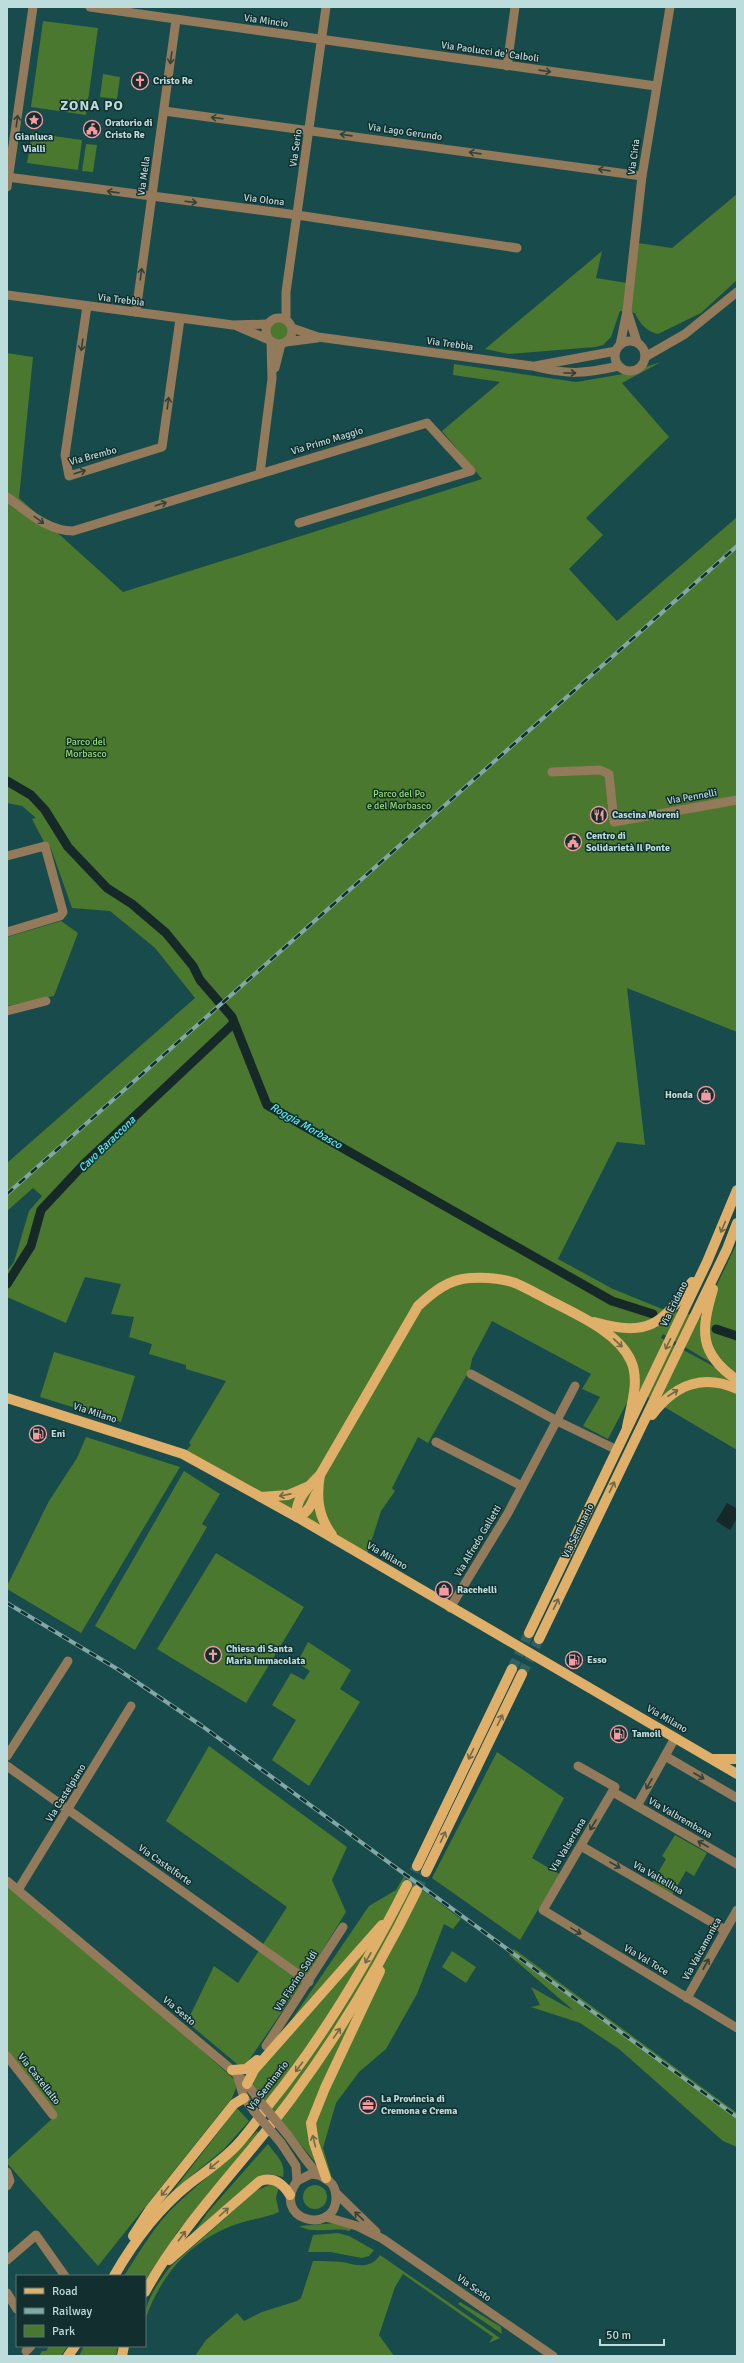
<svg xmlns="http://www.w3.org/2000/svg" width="744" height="2363" font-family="Signika,sans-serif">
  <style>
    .green { fill: #4a782e }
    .water { fill: #162929 }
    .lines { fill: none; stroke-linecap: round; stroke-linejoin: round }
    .canal { stroke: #162929; stroke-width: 9 }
    .major-tunnel { stroke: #316161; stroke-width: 10; stroke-dasharray: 10 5; stroke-linecap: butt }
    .minor { stroke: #927a5a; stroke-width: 9 }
    .major { stroke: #e0b06a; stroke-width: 10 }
    .rail-casing { stroke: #81a8a7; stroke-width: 4 }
    .rail { stroke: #122e2e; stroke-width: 2.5; stroke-dasharray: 8; stroke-linecap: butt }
    .minor-bridge { stroke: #927a5a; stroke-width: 9 }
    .oneway { stroke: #324139 }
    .oneway2 { stroke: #6f6849 }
    .labels { text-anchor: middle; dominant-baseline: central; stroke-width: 3; stroke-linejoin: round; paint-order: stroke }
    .street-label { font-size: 10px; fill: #bddddc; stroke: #122e2e }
    .poi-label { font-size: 10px; font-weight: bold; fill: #bddddc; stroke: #122e2e; text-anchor: start }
    .park-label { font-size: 10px; fill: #98db73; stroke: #122e2e }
    .water-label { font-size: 11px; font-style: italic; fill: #5eeeee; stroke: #122e2e }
    .district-label { font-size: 14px; font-weight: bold; letter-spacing: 1px; fill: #bddddc; stroke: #122e2e }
  </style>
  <rect width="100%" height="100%" fill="#184b4b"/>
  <g class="green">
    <path d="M43 21 98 28 86 115 31 107Z"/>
    <path d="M103 74 120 77 117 99 100 97Z"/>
    <path d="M32 133 82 140 78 170 27 163Z"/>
    <path d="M86 144 97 145 93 172 82 171Z"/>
    <path d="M737 194V280L701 313 658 334C646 331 640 324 635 313L620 311 611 337 603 345 595 347 509 354 485 349 602 251 596 278 633 284 638 243 672 248Z"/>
    <circle cx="279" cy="331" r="9"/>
    <path d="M7 353 33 357 19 498 123 592 482 479 442 431 500 382 453 375 454 364 576 382 623 374 661 362 622 383 669 437 586 518 603 535 569 569 617 621 737 517V1032L627 988 645 1145 617 1142 558 1259 613 1289 667 1311 702 1316 737 1243V1378L663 1334 661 1338 737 1379V1450L634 1389 608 1439 583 1426 600 1397 582 1389 591 1374 492 1321 472 1359 470 1369 428 1443 418 1437 392 1488 395 1491 381 1511 366 1558 183 1454 191 1445 189 1443 226 1381 186 1369V1365L149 1354 152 1344 129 1337 134 1317 111 1314 121 1284 85 1277 66 1323 7 1297V1271L14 1262 29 1211 42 1196 33 1188 7 1211V1163L195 998 155 948 110 911 72 908 50 846 44 842 32 819 36 818 22 806 7 803Z"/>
    <path d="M61 921 78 933 54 996 7 1006V937Z"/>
    <path d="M54 1352 135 1376 121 1422 40 1397Z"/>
    <path d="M86 1437 180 1467 81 1633 7 1589V1586L49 1501 77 1458Z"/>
    <path d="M184 1471 220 1494 202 1524 207 1527 135 1650 95 1626Z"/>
    <path d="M216 1553 304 1607 246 1703 157 1649Z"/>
    <path d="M308 1642 351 1670 340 1689 360 1702 309 1786 272 1760 296 1720 272 1705 291 1673 304 1680 310 1671 297 1663Z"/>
    <path d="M209 1746 347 1847 332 1880 346 1912 309 1972 243 2069 187 2022 214 1966 238 1983 287 1907 166 1821Z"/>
    <path d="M497 1752 564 1798 532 1858 559 1874 520 1940 432 1878Z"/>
    <path d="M675 1835 707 1853 694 1876 686 1871 672 1895 652 1883 666 1859 662 1856Z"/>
    <path d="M404 1876 461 1919 453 1929 444 1924 417 1994 386 2049 359 2072 336 2103 323 2148 334 2185 253 2087 254 2075 369 1906 396 1890Z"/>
    <path d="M7 1883 82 1943 235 2080 236 2088 232 2098 98 2266 7 2163V2160L54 2117 7 2057Z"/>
    <path d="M514 1949 737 2113V2147L723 2141 619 2049 580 2023 531 2007 540 2005 531 1987 574 2011 509 1955Z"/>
    <path d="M452 1951 476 1967 466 1983 442 1967Z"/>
    <path d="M237 2108 249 2121 224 2149 173 2191Z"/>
    <path d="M257 2131 259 2133 178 2231 145 2281V2276H124C140 2251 156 2223 178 2203 205 2178 233 2158 257 2131Z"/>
    <path d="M268 2144C276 2155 286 2163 283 2177L270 2174 256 2179 195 2231 208 2212Z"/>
    <circle cx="315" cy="2197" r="12"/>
    <path d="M269 2185 279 2186 276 2198 279 2212C266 2218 251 2219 237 2224 191 2240 161 2274 145 2320 145 2300 159 2281 171 2266L256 2191Z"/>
    <path d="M336 2223 353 2228 349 2231C334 2226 314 2235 299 2226Z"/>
    <path d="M338 2233 349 2236 374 2250 369 2256 362 2258 330 2252H308L313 2235Z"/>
    <path d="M380 2255 500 2338 489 2343 493 2337 403 2274 395 2287 379 2335 394 2356H195L206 2340 237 2313 244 2321 262 2312 297 2301 301 2298 313 2261C322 2261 332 2261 342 2262 357 2265 370 2270 380 2255Z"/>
    <path d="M460 2302 501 2327 502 2334 458 2304Z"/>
    <path d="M49 2346H68L61 2356H39L42 2351H46Z"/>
    <path d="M84 2346H118L116 2356H79Z"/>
  </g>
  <path class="water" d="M727 1503 737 1509V1518L730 1530 716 1521Z"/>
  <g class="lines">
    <g class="canal">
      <path d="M7 781 31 795 45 810 68 847 107 888 132 904 166 933 193 966 200 980 232 1017 267 1105 612 1301 653 1314"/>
      <path d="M7 1284 31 1246 41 1210 85 1163 234 1023"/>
      <path d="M716 1329 737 1336"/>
    </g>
    <g class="major-tunnel">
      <path d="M512 1669 529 1633"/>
      <path d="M522 1674 539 1639"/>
      <path d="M407 1885 417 1866"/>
      <path d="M417 1890 426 1872"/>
    </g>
    <g class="minor">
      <path d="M90 7 656 86"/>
      <path d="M507 66 515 7"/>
      <path d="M164 111 642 176"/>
      <path d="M7 177 297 215 517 248"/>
      <path d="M7 187 33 7"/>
      <path d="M7 295 233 325 267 324"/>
      <path d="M87 306 65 455 69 476 162 447 180 319"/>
      <path d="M627 311 637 342"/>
      <path d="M136 312 176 20"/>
      <circle cx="279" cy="331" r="13"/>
      <path d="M286 320V292L326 7"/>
      <path d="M237 326 267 339"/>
      <path d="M292 328 318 337 532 366C568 375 583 374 619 366"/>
      <circle cx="630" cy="356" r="15"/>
      <path d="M286 342 317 338"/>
      <path d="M620 345 627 311 642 176 670 7"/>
      <path d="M645 357 685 334 737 292"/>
      <path d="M535 366 616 351"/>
      <path d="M275 368 281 344"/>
      <path d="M260 473 272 379 271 342"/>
      <path d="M7 497C28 512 47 531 73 531L427 423 471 471 299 523"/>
      <path d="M552 772 600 770 609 774 614 822 737 800"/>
      <path d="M7 856 45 846 63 912 60 916 7 932"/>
      <path d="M7 1011 46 1001"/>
      <path d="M471 1374 557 1421 611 1447"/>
      <path d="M436 1442 522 1486"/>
      <path d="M450 1608 508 1513 575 1386"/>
      <path d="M7 1756 68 1661"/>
      <path d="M665 1756 737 1798"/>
      <path d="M7 1766 309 1982"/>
      <path d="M578 1766 615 1787 543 1910 737 2028"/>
      <path d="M613 1792 737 1864"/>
      <path d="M637 1806 675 1738"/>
      <path d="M581 1846 725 1930"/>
      <path d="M7 1881 232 2070 247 2084 262 2104"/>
      <path d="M18 1890 131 1706"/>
      <path d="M687 1998 737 1910"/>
      <path d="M266 2046 343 1927"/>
      <path d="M7 2056 53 2115"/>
      <path d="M237 2074 244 2098 254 2111"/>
      <path d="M287 2134C297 2147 306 2162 317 2173 322 2178 328 2179 332 2184 335 2188 336 2193 336 2199 334 2236 270 2220 297 2181L311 2174 318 2175"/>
      <path d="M281 2143 296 2166 297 2181"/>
      <path d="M7 2172 10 2181 7 2186"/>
      <path d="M336 2193 376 2232"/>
      <path d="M326 2217 357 2226 383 2239 553 2356"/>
      <path d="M7 2260 36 2235 65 2276"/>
      <path d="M7 2293 17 2309"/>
      <path d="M26 2351 31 2346"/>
    </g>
    <g class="major">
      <path d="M713 1289C701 1330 698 1353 737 1380"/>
      <path d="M594 1322C649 1337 661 1325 692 1282"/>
      <path d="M7 1398 183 1454 297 1517 737 1774"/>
      <path d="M652 1415C674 1386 701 1373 737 1389"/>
      <path d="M320 1475C316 1498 318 1516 332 1535"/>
      <path d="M261 1497 288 1495 309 1486"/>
      <path d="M297 1517C294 1500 308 1487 320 1475L418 1306C433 1292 449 1279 470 1278 485 1277 501 1278 515 1283 525 1287 535 1293 545 1298 573 1313 618 1331 631 1361 640 1381 631 1406 627 1427"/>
      <path d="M297 1517C309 1513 311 1504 316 1494"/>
      <path d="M529 1633 707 1262 737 1190"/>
      <path d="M539 1639 727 1249 737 1223"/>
      <path d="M713 1759H737"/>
      <path d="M417 1866 512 1669"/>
      <path d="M426 1872 522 1674"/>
      <path d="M232 2070 246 2069 257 2060"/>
      <path d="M247 2084 254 2070 382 1925"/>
      <path d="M326 2178 314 2143 311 2123 325 2088 380 1971"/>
      <path d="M133 2236 151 2208 234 2104 244 2098"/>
      <path d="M169 2260 260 2181C274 2176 283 2184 290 2195"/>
      <path d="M114 2276C133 2243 158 2209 188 2185 205 2172 223 2160 237 2145 249 2132 260 2116 271 2102 325 2035 368 1962 407 1885"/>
      <path d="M145 2292C184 2221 243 2164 291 2099 339 2034 381 1964 417 1890"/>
      <path d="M68 2356 75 2346"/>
      <path d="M122 2356 124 2346"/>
    </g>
    <g class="rail-casing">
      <g id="rail">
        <path d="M7 1194 737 546"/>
        <path d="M7 1603 119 1670 202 1726 737 2117"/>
      </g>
    </g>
    <use href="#rail" class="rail"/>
    <g class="minor-bridge">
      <path d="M262 2104 287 2134"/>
      <path d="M254 2111 281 2143"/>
    </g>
  </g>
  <defs><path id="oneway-shaft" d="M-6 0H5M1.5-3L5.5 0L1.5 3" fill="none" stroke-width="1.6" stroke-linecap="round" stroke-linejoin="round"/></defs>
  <g class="oneway">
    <use href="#oneway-shaft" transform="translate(171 58) rotate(98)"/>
    <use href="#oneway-shaft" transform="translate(545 71) rotate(8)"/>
    <use href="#oneway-shaft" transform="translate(217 118) rotate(-173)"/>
    <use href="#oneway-shaft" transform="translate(17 121) rotate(-82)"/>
    <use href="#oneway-shaft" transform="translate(346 135) rotate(-172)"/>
    <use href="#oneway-shaft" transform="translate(475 153) rotate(-172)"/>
    <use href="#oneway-shaft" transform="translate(604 170) rotate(-172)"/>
    <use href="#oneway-shaft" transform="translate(113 192) rotate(-172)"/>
    <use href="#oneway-shaft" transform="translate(191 202) rotate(7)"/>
    <use href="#oneway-shaft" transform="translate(141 274) rotate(-82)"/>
    <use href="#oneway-shaft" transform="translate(82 345) rotate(98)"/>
    <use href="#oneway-shaft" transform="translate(570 373)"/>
    <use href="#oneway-shaft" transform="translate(168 403) rotate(-82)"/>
    <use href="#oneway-shaft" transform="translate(80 472) rotate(-17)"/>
    <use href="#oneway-shaft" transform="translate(161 504) rotate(-17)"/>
    <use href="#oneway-shaft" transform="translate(39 520) rotate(36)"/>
    <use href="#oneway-shaft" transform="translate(699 1776) rotate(30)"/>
    <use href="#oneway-shaft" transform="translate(649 1784) rotate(119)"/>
    <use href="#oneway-shaft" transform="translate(593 1825) rotate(121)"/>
    <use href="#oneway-shaft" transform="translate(703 1844) rotate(-150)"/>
    <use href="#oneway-shaft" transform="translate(615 1865) rotate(30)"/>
    <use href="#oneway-shaft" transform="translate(576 1931) rotate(31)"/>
    <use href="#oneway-shaft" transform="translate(706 1964) rotate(-61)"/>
    <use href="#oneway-shaft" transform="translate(359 2216) rotate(-136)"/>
  </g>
  <g class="oneway2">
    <use href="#oneway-shaft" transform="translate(723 1227) rotate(113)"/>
    <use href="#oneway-shaft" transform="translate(618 1343) rotate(43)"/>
    <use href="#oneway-shaft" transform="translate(668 1344) rotate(116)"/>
    <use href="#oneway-shaft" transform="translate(673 1393) rotate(-33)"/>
    <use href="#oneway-shaft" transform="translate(612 1487) rotate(-64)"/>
    <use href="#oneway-shaft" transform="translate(285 1495) rotate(169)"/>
    <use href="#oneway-shaft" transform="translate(556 1604) rotate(-64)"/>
    <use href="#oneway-shaft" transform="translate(500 1720) rotate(-64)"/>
    <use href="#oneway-shaft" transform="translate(471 1754) rotate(116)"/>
    <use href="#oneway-shaft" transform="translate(443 1837) rotate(-64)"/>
    <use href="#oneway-shaft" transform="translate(368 1958) rotate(119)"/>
    <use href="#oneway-shaft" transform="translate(337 2033) rotate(-55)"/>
    <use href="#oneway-shaft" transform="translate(299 2067) rotate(127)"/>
    <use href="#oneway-shaft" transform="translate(314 2141) rotate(-104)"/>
    <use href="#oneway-shaft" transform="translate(214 2165) rotate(140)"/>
    <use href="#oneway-shaft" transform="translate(165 2191) rotate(129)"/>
    <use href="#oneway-shaft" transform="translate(224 2212) rotate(-42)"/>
    <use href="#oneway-shaft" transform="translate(182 2236) rotate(-53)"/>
  </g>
  <defs>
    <g id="church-ring" transform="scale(0.9)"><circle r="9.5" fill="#122e2e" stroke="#f49aa0" stroke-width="1.5"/><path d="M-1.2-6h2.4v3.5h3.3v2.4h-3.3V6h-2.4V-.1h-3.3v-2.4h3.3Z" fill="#f49aa0"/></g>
    <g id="sight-ring" transform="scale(0.9)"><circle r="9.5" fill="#122e2e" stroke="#f49aa0" stroke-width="1.5"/><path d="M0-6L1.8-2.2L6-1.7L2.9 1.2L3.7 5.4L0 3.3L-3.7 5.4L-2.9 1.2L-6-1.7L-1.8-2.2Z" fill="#f49aa0"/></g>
    <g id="civic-ring" transform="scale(0.9)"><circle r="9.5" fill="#122e2e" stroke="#f49aa0" stroke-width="1.5"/><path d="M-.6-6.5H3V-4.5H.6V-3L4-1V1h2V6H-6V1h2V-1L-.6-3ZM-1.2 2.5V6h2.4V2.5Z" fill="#f49aa0"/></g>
    <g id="restaurant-ring" transform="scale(0.9)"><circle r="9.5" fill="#122e2e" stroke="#f49aa0" stroke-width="1.5"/><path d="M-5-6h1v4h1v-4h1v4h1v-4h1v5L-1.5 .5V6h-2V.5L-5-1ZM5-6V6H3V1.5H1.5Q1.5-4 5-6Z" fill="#f49aa0"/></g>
    <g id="shop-ring" transform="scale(0.9)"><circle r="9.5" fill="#122e2e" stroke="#f49aa0" stroke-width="1.5"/><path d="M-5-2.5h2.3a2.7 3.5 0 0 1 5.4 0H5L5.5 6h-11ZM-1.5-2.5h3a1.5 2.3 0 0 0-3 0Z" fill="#f49aa0"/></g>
    <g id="fuel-ring" transform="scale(0.9)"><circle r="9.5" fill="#122e2e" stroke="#f49aa0" stroke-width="1.5"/><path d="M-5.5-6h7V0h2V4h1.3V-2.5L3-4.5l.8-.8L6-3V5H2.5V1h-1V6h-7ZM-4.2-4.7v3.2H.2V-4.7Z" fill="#f49aa0"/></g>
    <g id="office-ring" transform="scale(0.9)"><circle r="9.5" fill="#122e2e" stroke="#f49aa0" stroke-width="1.5"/><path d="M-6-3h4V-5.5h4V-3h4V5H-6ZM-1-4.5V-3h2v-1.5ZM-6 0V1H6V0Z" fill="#f49aa0"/></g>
  </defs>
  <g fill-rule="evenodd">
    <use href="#church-ring" x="140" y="81"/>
    <use href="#sight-ring" x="34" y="120"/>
    <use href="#civic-ring" x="92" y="129"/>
    <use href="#restaurant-ring" x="599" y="815"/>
    <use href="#civic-ring" x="573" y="842"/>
    <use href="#shop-ring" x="706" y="1095"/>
    <use href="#fuel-ring" x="38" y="1434"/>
    <use href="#shop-ring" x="444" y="1590"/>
    <use href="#church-ring" x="213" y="1655"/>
    <use href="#fuel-ring" x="574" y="1660"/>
    <use href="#fuel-ring" x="619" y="1734"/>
    <use href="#office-ring" x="368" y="2105"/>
  </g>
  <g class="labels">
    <g class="street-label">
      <text transform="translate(266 21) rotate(8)">Via Mincio</text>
      <text transform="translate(490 52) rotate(8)">Via Paolucci de' Calboli</text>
      <text transform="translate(405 132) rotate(8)">Via Lago Gerundo</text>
      <text transform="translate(296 148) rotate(-82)">Via Serio</text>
      <text transform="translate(634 157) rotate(-82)">Via Ciria</text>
      <text transform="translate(144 176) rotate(-82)">Via Mella</text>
      <text transform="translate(264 200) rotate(7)">Via Olona</text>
      <text transform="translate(121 300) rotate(7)">Via Trebbia</text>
      <text transform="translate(450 344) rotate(8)">Via Trebbia</text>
      <text transform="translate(327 441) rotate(-17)">Via Primo Maggio</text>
      <text transform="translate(93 456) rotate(-15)">Via Brembo</text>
      <text transform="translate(692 797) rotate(-10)">Via Pennelli</text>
      <text transform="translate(674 1304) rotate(-64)">Via Eridano</text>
      <text transform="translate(95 1413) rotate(18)">Via Milano</text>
      <text transform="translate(578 1531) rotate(-64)">Via Seminario</text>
      <text transform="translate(478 1541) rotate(-59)">Via Alfredo Galletti</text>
      <text transform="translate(387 1556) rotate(30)">Via Milano</text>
      <text transform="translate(667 1719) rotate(30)">Via Milano</text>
      <text transform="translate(66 1793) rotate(-58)">Via Castelpiano</text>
      <text transform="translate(680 1818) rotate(30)">Via Valbrembana</text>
      <text transform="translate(568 1845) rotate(-59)">Via Valseriana</text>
      <text transform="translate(165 1865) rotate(35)">Via Castelforte</text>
      <text transform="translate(658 1878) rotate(30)">Via Valtellina</text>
      <text transform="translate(702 1949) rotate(-61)">Via Valcamonica</text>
      <text transform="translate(646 1960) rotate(31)">Via Val Toce</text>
      <text transform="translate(296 1981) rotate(-57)">Via Fiorino Soldi</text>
      <text transform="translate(179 2011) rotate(40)">Via Sesto</text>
      <text transform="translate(39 2079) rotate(52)">Via Castellalto</text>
      <text transform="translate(268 2086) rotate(-52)">Via Seminario</text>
      <text transform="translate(474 2288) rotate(35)">Via Sesto</text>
    </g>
    <g class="poi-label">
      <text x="153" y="81">Cristo Re</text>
      <text x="105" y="123">Oratorio di<tspan x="105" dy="12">Cristo Re</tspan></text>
      <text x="34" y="137" text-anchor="middle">Gianluca<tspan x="34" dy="12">Vialli</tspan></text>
      <text x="612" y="815">Cascina Moreni</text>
      <text x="586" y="836">Centro di<tspan x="586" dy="12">Solidarietà Il Ponte</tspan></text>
      <text x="693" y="1095" text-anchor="end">Honda</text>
      <text x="51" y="1434">Eni</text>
      <text x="457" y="1590">Racchelli</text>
      <text x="226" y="1649">Chiesa di Santa<tspan x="226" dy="12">Maria Immacolata</tspan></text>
      <text x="587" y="1660">Esso</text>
      <text x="632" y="1734">Tamoil</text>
      <text x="381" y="2099">La Provincia di<tspan x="381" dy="12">Cremona e Crema</tspan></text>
    </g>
    <g class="park-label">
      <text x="86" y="742">Parco del<tspan x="86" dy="12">Morbasco</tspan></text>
      <text x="399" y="794">Parco del Po<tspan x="399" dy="12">e del Morbasco</tspan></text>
    </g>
    <g class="water-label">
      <text transform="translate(306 1126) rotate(30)">Roggia Morbasco</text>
      <text transform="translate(107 1144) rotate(-44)">Cavo Baraccona</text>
    </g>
    <g class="district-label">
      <text x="92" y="105">ZONA PO</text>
    </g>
  </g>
  <rect width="744" height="2363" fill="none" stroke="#bddddc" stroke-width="16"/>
  <rect x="16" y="2275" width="130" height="72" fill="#122e2e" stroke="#567474"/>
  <rect x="24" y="2288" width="20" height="6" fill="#e0b06a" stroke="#567474"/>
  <text x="52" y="2295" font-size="12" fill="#bddddc">Road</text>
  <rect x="24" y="2308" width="20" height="6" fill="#81a8a7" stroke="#567474"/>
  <text x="52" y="2315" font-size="12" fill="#bddddc">Railway</text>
  <rect x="24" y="2325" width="20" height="12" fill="#4a782e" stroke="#567474"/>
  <text x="52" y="2335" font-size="12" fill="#bddddc">Park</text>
  <path d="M600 2339v6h64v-6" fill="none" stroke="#bddddc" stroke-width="2"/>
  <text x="606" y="2339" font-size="12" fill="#bddddc" stroke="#122e2e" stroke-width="3" paint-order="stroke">50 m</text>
</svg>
